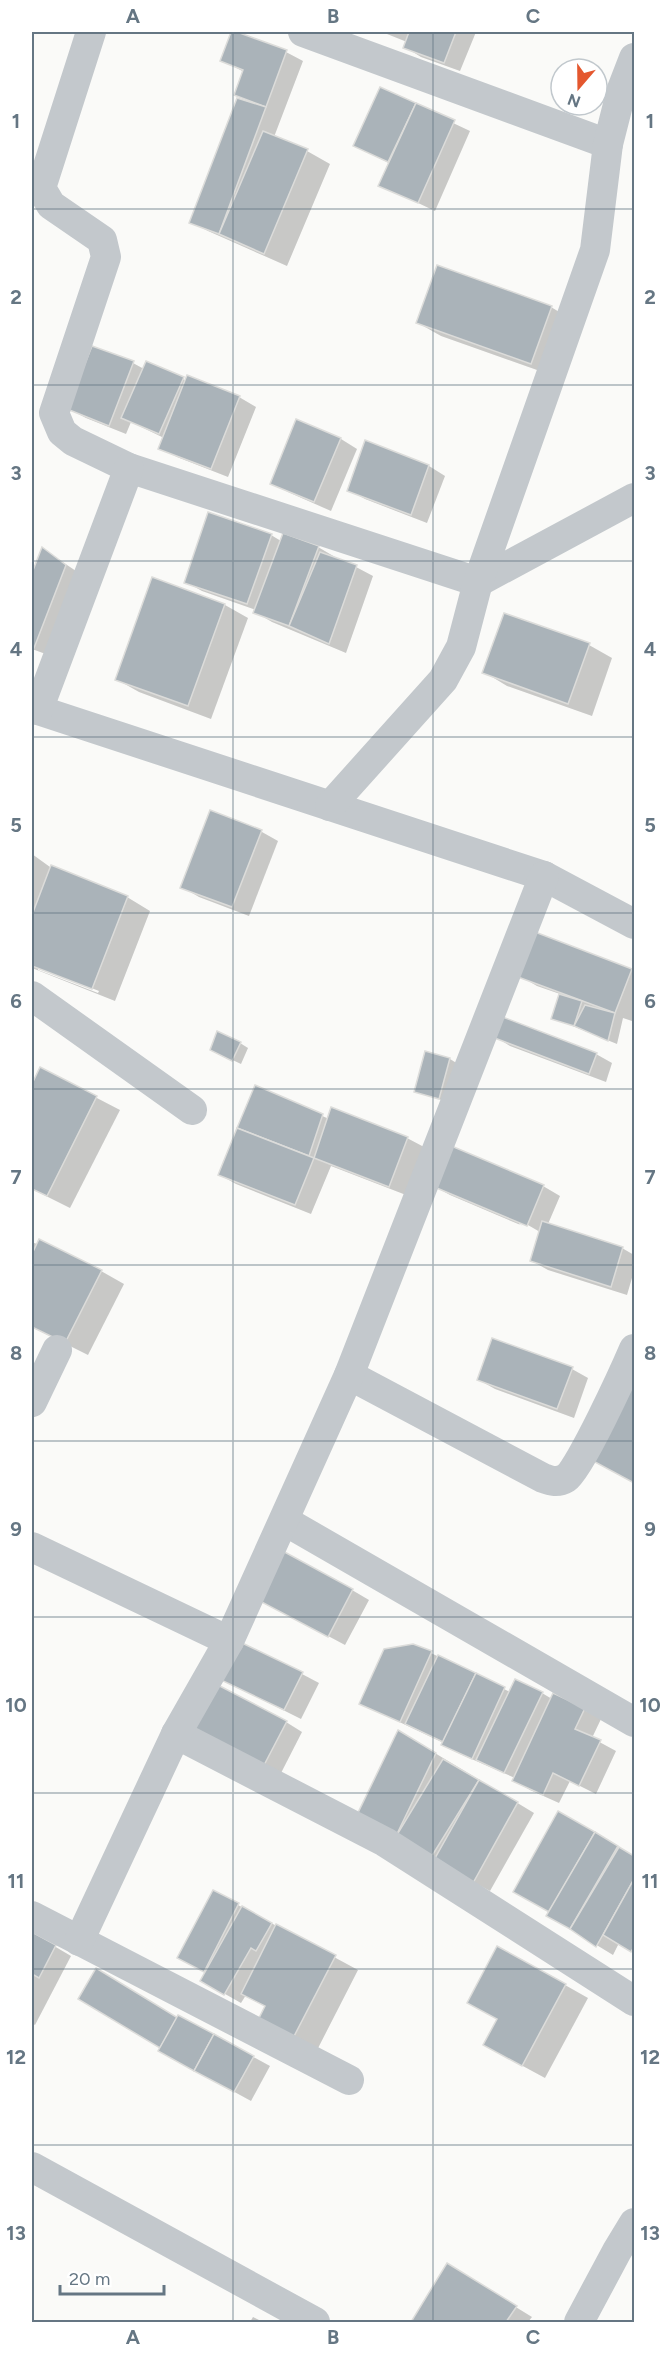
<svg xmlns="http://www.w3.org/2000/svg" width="666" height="2354" font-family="Figtree,sans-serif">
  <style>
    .shadow { fill: #0003; fill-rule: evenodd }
    .building { fill: #aab3b9; stroke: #dcdcda; stroke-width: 1.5 }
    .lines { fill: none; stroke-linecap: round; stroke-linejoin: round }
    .street { stroke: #c3c8cc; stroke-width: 30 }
    .grid { fill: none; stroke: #657683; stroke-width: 1.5; stroke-opacity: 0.55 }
    .neatline { fill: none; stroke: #657683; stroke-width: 2 }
    .grid-label { font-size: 20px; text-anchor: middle; font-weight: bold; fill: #657683 }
  </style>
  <rect width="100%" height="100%" fill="#fafaf8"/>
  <g class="shadow">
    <path d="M233 32 286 52 303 61 274 137 307 151 330 164 287 266 208 231 191 222 250 102 236 94 244 72 222 60Z"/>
    <path d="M382 32H476L460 71 421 57 405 47 407 42Z"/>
    <path d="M381 89 470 131 435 211 380 185 389 163 355 146Z"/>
    <path d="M551 307 574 321 554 376 441 336 418 323Z"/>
    <path d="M133 363 144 369 147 363 187 381 239 397 256 407 228 477 177 457 160 448 164 438 131 422 126 434 86 418 69 409Z"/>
    <path d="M297 421 341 439 357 449 331 511 288 492 271 483Z"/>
    <path d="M366 442 429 466 445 476 427 523 365 499 349 490Z"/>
    <path d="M271 535 281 541 318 547 335 557 334 558 356 567 373 576 346 653 272 622 255 612 256 610 202 591 186 582Z"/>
    <path d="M43 549 82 575 51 656 32 649V578Z"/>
    <path d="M225 605 248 618 211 719 139 692 116 679Z"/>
    <path d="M589 645 612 658 592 716 507 686 484 672Z"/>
    <path d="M211 812 262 832 278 841 249 916 199 897 182 887Z"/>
    <path d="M32 854 50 867 127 897 150 911 115 1001 32 968ZM38 967 99 991 98 993 38 970Z"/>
    <path d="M631 970 634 972V1014L632 1021 623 1018 617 1044 553 1018 560 994 537 986 520 976Z"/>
    <path d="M494 1036 596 1054 612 1063 606 1082 510 1046Z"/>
    <path d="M240 1043 248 1048 241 1064 220 1054Z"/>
    <path d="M450 1059 458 1064 447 1102 416 1091Z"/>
    <path d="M41 1069 120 1110 70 1208 32 1189V1087Z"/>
    <path d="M256 1086 329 1119 407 1138 424 1147 406 1195 331 1166 311 1214 236 1184 220 1175Z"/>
    <path d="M434 1186H543L560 1196 548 1224 622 1248 634 1255V1271L627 1295 548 1270 532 1261 540 1232 521 1221 519 1224 523 1226 450 1195Z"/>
    <path d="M32 1242 101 1271 124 1284 88 1355 32 1327Z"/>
    <path d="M572 1369 588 1378 574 1418 495 1389 479 1380Z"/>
    <path d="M624 1380 634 1386V1483L607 1468Z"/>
    <path d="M352 1590 369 1600 345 1645 272 1606Z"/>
    <path d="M431 1653 510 1692 542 1693 552 1699 584 1710 601 1719 592 1738 616 1751 596 1794 570 1781 559 1803 530 1790 514 1780 515 1778 460 1754 443 1745 444 1743 361 1704Z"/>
    <path d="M302 1674 319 1683 301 1719 223 1680Z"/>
    <path d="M286 1722 302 1732 280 1775 210 1739Z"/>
    <path d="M415 1741 534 1813 490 1891 374 1828Z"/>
    <path d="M559 1813 634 1857V1952L619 1943 613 1955 549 1916Z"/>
    <path d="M214 1892 358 1970 314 2056 267 2007 246 1995 241 2003 218 1990 206 1972 179 1957Z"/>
    <path d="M32 1933 71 1956 35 2025 32 2023Z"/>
    <path d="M565 1985 588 1998 545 2078 508 2058Z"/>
    <path d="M180 2017 270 2066 251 2101 176 2060Z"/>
    <path d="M448 2265 532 2317 528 2322H413Z"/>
    <path d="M253 2317 263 2322H250Z"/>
  </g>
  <g class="building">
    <path d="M231 32H237L287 50 266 107 234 95 243 70 220 61Z"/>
    <path d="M409 32H456L444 63 403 48Z"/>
    <path d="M380 87 416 103 388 162 353 146Z"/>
    <path d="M237 98 266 107 219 234 189 223Z"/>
    <path d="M416 103 455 120 418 203 378 186Z"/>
    <path d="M263 131 308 149 264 254 219 234Z"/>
    <path d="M437 265 552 306 531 364 416 323Z"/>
    <path d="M92 346 134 361 109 426 67 409Z"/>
    <path d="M146 361 184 377 159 434 121 418Z"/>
    <path d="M187 375 240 396 211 469 158 449Z"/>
    <path d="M296 419 341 438 314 502 270 484Z"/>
    <path d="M365 440 429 465 411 515 347 491Z"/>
    <path d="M208 512 272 534 247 604 184 583Z"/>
    <path d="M283 533 319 546 289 626 253 613Z"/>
    <path d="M42 547 66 565 34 648 32 647V573Z"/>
    <path d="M320 552 357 565 329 644 289 626Z"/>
    <path d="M152 577 225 604 188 706 115 680Z"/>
    <path d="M504 613 590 643 568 704 482 673Z"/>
    <path d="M210 810 262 830 232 907 180 888Z"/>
    <path d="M51 865 128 896 92 989 32 966V915Z"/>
    <path d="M535 932 632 969 615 1013 518 977Z"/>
    <path d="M559 994 582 1001 574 1026 551 1019Z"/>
    <path d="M585 1005 615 1013 608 1041 574 1026Z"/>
    <path d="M500 1016 597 1053 589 1074 492 1037Z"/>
    <path d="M217 1031 241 1042 232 1061 210 1050Z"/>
    <path d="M425 1051 450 1058 439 1099 414 1092Z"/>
    <path d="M40 1067 97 1096 47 1196 32 1189V1084Z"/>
    <path d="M255 1085 323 1114 309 1156 237 1128Z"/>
    <path d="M331 1107 408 1137 389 1187 314 1158Z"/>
    <path d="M237 1128 314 1158 295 1205 218 1175Z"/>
    <path d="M449 1145 544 1185 527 1226 432 1186Z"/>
    <path d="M542 1221 623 1247 611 1287 530 1261Z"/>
    <path d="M39 1239 102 1270 65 1343 32 1327V1254Z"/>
    <path d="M492 1338 573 1367 557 1409 477 1380Z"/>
    <path d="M634 1384V1483L582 1455Z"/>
    <path d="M279 1549 353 1589 328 1637 254 1598Z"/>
    <path d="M240 1642 303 1672 284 1710 221 1680Z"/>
    <path d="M413 1644 432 1651 400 1722 359 1704 384 1649Z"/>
    <path d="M438 1655 476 1673 443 1742 405 1724Z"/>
    <path d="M476 1673 505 1687 472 1759 441 1745Z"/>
    <path d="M515 1679 543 1692 504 1773 476 1760Z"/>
    <path d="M216 1684 287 1721 263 1767 191 1730Z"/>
    <path d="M553 1693 585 1708 575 1729 601 1740 579 1786 553 1773 543 1795 512 1781Z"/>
    <path d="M398 1730 436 1753 395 1838 355 1819Z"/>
    <path d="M443 1759 479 1780 430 1859 395 1838Z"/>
    <path d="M479 1780 518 1802 473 1883 434 1860Z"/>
    <path d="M558 1811 595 1832 549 1912 513 1892Z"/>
    <path d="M595 1832 618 1846 570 1929 546 1916Z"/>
    <path d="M619 1847 634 1856V1879L596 1947 570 1929Z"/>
    <path d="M634 1879V1947L631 1952 603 1935Z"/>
    <path d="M213 1890 239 1903 204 1972 177 1958Z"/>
    <path d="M242 1906 272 1923 256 1951 251 1948 224 1995 200 1981Z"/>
    <path d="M276 1924 336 1955 290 2044 255 2026 265 2006 241 1994Z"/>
    <path d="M32 1932 56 1945 39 1978 32 1974Z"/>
    <path d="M497 1946 566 1984 522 2066 483 2045 497 2019 467 2003Z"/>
    <path d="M96 1968 178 2018 160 2048 78 1999Z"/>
    <path d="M178 2015 214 2034 194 2071 158 2051Z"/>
    <path d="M214 2034 254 2056 234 2092 194 2071Z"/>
    <path d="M447 2263 517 2306 506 2322H411Z"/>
  </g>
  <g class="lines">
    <g class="street">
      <path d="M91 32 41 188 51 205 102 240 106 257 54 413 62 432 73 441 129 468 478 582 634 498"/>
      <path d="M303 32 608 144"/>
      <path d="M32 708 544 876 634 924"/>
      <path d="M38 710 129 468"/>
      <path d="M330 806 443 680 461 647 478 582 595 250 608 144 622 89 634 58"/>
      <path d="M32 996 192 1110"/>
      <path d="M349 1375 543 1478C551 1481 558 1483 566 1478 580 1469 625 1370 634 1349"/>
      <path d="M32 1402 57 1350"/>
      <path d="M285 1521 634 1722"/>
      <path d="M32 1547 229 1641"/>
      <path d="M176 1734 385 1842 634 2001"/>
      <path d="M32 1916 349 2080"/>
      <path d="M79 1941 176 1734 229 1641 349 1375 544 876"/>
      <path d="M32 2167 315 2322"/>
      <path d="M579 2322 617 2251 634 2223"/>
    </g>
  </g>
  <path class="grid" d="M233 32V2322M433 32V2322M32 209H634M32 385H634M32 561H634M32 737H634M32 913H634M32 1089H634M32 1265H634M32 1441H634M32 1617H634M32 1793H634M32 1969H634M32 2145H634"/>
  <rect width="666" height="2354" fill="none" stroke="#ffffff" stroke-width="66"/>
  <g transform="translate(579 87) rotate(200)"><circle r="28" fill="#ffffff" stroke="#c1c8cd" stroke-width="1.5"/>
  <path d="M0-4.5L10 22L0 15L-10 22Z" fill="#e4572e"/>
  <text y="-9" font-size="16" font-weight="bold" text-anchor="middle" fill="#657683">N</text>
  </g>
  <path d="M60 2285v9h104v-9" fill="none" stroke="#657683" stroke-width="3"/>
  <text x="69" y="2285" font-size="18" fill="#657683" stroke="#ffffff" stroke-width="4.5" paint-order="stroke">20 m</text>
  <rect x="33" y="33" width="600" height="2288" class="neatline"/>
  <g class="grid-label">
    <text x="133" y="23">A</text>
    <text x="333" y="23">B</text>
    <text x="533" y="23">C</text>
    <text x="16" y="128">1</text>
    <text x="650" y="128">1</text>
    <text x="16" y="304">2</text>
    <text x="650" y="304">2</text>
    <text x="16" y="480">3</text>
    <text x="650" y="480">3</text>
    <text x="16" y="656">4</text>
    <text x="650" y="656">4</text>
    <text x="16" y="832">5</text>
    <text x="650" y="832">5</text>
    <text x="16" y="1008">6</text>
    <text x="650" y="1008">6</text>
    <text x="16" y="1184">7</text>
    <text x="650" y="1184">7</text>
    <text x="16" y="1360">8</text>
    <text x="650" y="1360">8</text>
    <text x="16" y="1536">9</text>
    <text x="650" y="1536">9</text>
    <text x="16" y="1712">10</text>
    <text x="650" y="1712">10</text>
    <text x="16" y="1888">11</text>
    <text x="650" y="1888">11</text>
    <text x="16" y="2064">12</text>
    <text x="650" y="2064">12</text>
    <text x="16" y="2240">13</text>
    <text x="650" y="2240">13</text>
    <text x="133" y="2344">A</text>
    <text x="333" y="2344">B</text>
    <text x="533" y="2344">C</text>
  </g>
</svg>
